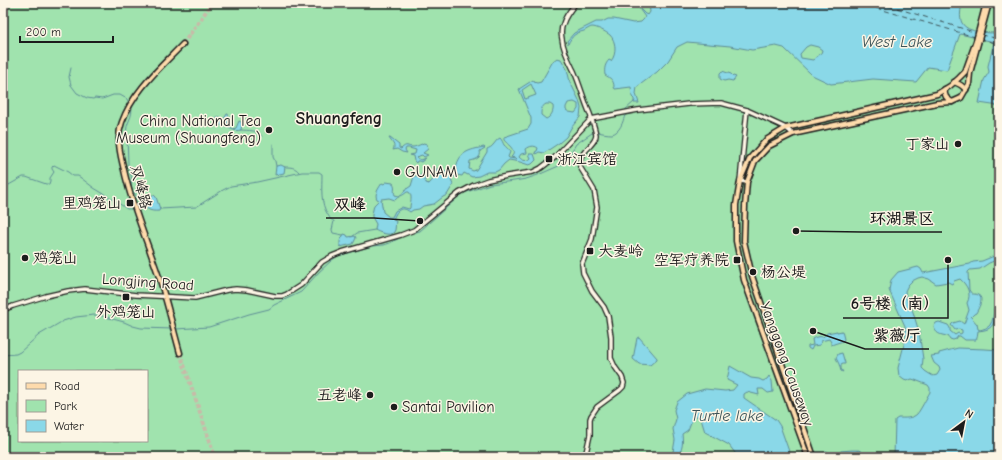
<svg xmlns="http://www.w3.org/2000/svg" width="1002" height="460" font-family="'Comic Neue','LXGW WenKai TC',sans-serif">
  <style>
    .green { fill: #a0e3ae; stroke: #5e8065; fill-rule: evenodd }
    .water { fill: #8ad8e8; stroke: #5e8d96; fill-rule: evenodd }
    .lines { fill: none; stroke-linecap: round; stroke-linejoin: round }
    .stream { stroke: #5e8d96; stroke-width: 1 }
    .ferry { stroke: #3d5459; stroke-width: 1; stroke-dasharray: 5 4; stroke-linecap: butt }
    .major-tunnel { stroke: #c8baa8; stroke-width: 4; stroke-dasharray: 4 2; stroke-linecap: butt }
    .minor-casing { stroke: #1c1c1c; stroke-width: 6 }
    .major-casing { stroke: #1c1c1c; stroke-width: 7 }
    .minor { stroke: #fcf5e5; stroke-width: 3.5 }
    .major { stroke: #fedbac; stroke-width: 4 }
    .poi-dot { fill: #1c1c1c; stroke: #fcf5e5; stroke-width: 1.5 }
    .labels { text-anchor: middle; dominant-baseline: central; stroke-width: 3; stroke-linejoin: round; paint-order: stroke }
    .poi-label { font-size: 15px; fill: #1c1c1c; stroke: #fcf5e5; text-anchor: start }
    .street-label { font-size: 15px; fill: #1c1c1c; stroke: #fcf5e5 }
    .water-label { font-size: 16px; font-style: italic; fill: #3d5459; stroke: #fcf5e5 }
    .quarter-label { font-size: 17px; font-weight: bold; fill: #1c1c1c; stroke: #fcf5e5 }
    .leader { fill: none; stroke: #1c1c1c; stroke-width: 1.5 }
    .callout-dot { fill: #1c1c1c; stroke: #fcf5e5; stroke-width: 1.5 }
    .callout-label { font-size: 16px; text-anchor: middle; font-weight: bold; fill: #1c1c1c; stroke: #fcf5e5; stroke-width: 3; stroke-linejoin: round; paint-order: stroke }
  </style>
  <rect width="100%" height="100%" fill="#f3e1cb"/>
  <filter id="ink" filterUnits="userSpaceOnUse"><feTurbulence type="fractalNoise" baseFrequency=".025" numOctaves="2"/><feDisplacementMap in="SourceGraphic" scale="8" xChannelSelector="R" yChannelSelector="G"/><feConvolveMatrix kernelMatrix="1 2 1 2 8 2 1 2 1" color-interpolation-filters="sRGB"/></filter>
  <g filter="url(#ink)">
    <path class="green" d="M3 3H999V457H3ZM19 371H147V441H19Z"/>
    <g class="water">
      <path d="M649 3H962C961 9 959 17 962 23 967 33 989 33 999 33V106L979 103 984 80 989 72 988 66 994 42 960 34 947 70 928 67 916 82 873 79 831 84 812 75 784 48 776 46 752 50 730 46 687 42 677 47 668 61 657 72 637 87 636 94 639 103H634V99L632 97 631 87 615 89 614 87C614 80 610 78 605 75 604 69 605 64 609 60L611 61C617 54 616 41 610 35 606 32 597 27 592 27 590 27 586 30 584 31 575 33 572 36 568 44L567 41 574 33 596 22H602L608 19H614L633 23 641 22 644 19 645 17 640 10V9L645 14 648 15 650 12ZM810 45 818 47 822 50C821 56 816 56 813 60L801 58 800 54 806 47Z"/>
      <path d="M557 58 561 59 567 69 570 82 579 100 581 108 580 117 571 128 566 137 559 143 544 153 539 152 536 154 535 152 537 151 538 148C534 145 530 146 526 149L527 153 521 154 519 157C522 161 528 162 531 158L529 154H534L536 160 532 164 529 165 520 162 509 160 504 164 499 170 495 172H487L479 176 472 177 464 173 462 176 457 175 451 178 453 185 447 195 443 197 434 204 423 206 419 209 413 210 410 212C401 205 396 211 393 220L396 221C395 224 396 230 394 232 390 237 378 232 375 230L376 224 372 217V214L374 205 379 200 377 199C374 194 379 188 382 183L384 184 386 182 393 183C396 187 393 191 395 195L399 196 402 194 405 190 411 186 414 176H421L422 173 425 172 437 169H442L449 174 456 170C458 152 469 150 484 147L485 148 480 151C482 158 475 160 470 161L469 169 473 171 476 170 487 152V149C489 148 492 147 493 145 496 142 496 140 500 138 502 140 503 143 504 145 506 147 509 149 510 152L508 157 509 158 516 159 515 158 511 157C518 151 508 145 504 140V137L528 129 531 124V118L519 89 533 80 534 82 537 83 541 82 553 61ZM531 84 536 95 525 99 522 90ZM574 102 578 104V109L575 113 569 112 566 110V107L568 103ZM546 104H550L553 106C554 111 551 117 546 119L541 115C541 110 541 107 546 104ZM434 171H437L439 173 429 184 426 183C422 176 428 173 434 171ZM407 192H409C413 197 410 202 410 208L409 209 402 207 395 211 392 217H389L383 212 381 199 389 198 395 200C398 196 403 196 407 192Z"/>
      <path d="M722 71 731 74 733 76 736 77 733 81 728 80 724 81 720 79V73Z"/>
      <path d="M227 114H228L229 117 228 125 233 129 236 128 239 121 241 122 242 123 241 130C233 132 231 128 224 126 221 125 219 126 217 123 216 122 216 121 216 120L217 118 220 117 224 119Z"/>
      <path d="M389 138H390L399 145V148L401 149C407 143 407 147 413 147 415 147 419 145 422 144L423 143 427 144 428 149 423 153 428 155 424 157 422 155 419 156 417 158 421 160 426 158 421 162 419 161H417L416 163 414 161 413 156 409 155 415 154 416 150 409 148H406L405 150 407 153 402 152 397 149 393 150C396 145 392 143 389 138Z"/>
      <path d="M281 165 285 167 284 173 275 175 276 166Z"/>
      <path d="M154 195 156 197 160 209 159 211C150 212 143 209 143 199L147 196Z"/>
      <path d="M344 234 347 235 348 237 355 236 356 238 353 244 340 247V241Z"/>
      <path d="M999 254V259L989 263 980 269 970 270 968 272 969 290 972 294C974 294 976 294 978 295 985 298 978 309 976 313L974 314 971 317 977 324 978 329 980 330C983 329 988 328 990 325 993 321 994 313 994 308L999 306V313C996 315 996 318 994 322 991 330 985 330 978 331L977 338 976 340H965L960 336H958L956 339 953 340 950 339 948 336C941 335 935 334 934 326L936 323 939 322 948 325 950 328V331L955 335 958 333 960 334 962 333V330L959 329 955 330 951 325 953 323 960 321 964 324 969 310 967 303C972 294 967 285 960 279L954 281 952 284 948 282 936 284 929 279 922 277 918 278 912 281 908 285 905 291 906 297 913 312 919 332 923 359 922 368 925 371 928 373 933 376 937 375 940 370 939 367 934 363 931 356 939 355V353L958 348 985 349 999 350V457H894L895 420 898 418C904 418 912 419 917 414 920 411 927 397 930 392V388L928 385 915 380 912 379 907 381 904 380 899 376 898 368 906 337 905 326 889 290 891 280 898 272 918 267 921 269 923 273 970 264 973 262 982 261Z"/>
      <path d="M837 331V332L842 331 844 339 843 341 831 345V342L829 339 821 341 820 345 813 346 811 350 808 348V346L813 345 812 339C815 337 819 336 823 337L827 333Z"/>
      <path d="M639 337 657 358V359L650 365 639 364 633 359 637 338Z"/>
      <path d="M842 353 845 363V364H843L841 365V369L843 372 841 371 839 364 836 358 838 354Z"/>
      <path d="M730 366 751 378 759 379 763 381 767 379 769 376 772 381 773 392 768 393 763 389H758L759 395 747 392 744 394V398L776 420 780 426 791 457H738L729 445 705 432 701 419 698 416 693 417 688 430 682 434C683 442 683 450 677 457H670L673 452 675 440 673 429 676 419 674 410 677 402 687 394 705 389 725 391 733 390 737 385 727 380Z"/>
      <path d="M852 450H859L863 453H868L875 457H862L863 455 858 451C848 458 835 457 823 457L825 452 827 451 828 455 830 456 832 454H838L841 451Z"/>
    </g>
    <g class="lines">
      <g class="stream">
        <path d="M71 68 69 77 71 85 77 93 87 98 93 99 95 98 102 99 105 98 113 95H120L127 99 129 103"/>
        <path d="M131 105C135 118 124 122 127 135L128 164 132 179 131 185 132 190 137 197 143 201"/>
        <path d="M625 112V110L635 101"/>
        <path d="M241 130C249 131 256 129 262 136"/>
        <path d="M598 132C602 133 607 134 612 134 620 132 623 122 625 115"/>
        <path d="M273 144V157L275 161 276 166"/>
        <path d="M285 167C291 167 295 167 299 172"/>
        <path d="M3 187 7 186 23 177H26L46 184H49L50 181V178L54 172 52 169V167L54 165 68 172 73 176H78L81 178 94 188 114 200 127 209H133"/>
        <path d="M136 208 143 205"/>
        <path d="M160 209 196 207 223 190 231 186 257 182 302 172H319L322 174C322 188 320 203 328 215 330 218 330 220 334 221L332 230 333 233 343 235"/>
        <path d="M407 234 420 231 457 198 464 193 490 184 514 181 526 179 538 175 561 165 565 162 576 144 592 133H594"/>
        <path d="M352 237 357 233 375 230"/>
        <path d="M176 329 209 327 249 314 269 309 274 305 301 292 319 272 332 260 338 256 372 246 384 245 390 243 401 237"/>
        <path d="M3 355 16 354 20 352 39 335 63 321 76 317 94 315 102 316 124 322 133 326 141 328 173 329"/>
      </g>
      <g class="ferry">
        <path d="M859 3 975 37"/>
        <path d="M880 3 977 33"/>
        <path d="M982 35 999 39"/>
        <path d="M980 39 999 44"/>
      </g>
      <g class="major-tunnel">
        <path d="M183 44 212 3"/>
        <path d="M180 353 215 457"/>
      </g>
      <g class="minor-casing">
        <g id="minor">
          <path d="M576 3C571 9 565 16 563 24 561 28 561 34 562 39 563 50 569 61 574 71 580 85 584 100 590 114 592 120 595 128 596 135 596 146 578 150 580 167L594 190 597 207 592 239 582 264 583 273 592 291 604 307 608 316 611 337V358L615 367 622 377 624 383 623 387 620 390 597 407 591 416 590 419V435L585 457"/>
          <path d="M747 110 740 181 747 182"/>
          <path d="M591 119 638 110 689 104 721 103 747 110 786 128 793 134"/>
          <path d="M3 310 13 306 46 296 68 291 85 289 136 295 195 298 227 290 236 289 247 290 275 296H282L287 294 301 285 322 262 332 256 342 252 401 235 414 230 459 193 474 185 488 180 507 176 533 172 541 168 554 158 591 119"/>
        </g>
      </g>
      <g class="major-casing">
        <g id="major">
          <path d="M954 82C960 84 963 86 966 90"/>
          <path d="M945 89C944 96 946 98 952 102"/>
          <path d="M180 353C173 328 167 302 159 277 147 241 132 207 124 170 120 154 116 138 122 122 133 91 161 67 183 44"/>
          <path d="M808 457 744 280 736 241V205L740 181 750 158 766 140 786 128 937 94 950 86 959 78 965 72 976 41 986 3"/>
          <path d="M814 457 752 276 744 241 745 206 747 182 755 161 769 146 793 134 937 103 952 102 961 98 969 84 970 73 989 3"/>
        </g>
      </g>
      <use href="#minor" class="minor"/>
      <use href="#major" class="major"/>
    </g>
  </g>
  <g class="poi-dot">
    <circle cx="269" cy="130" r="4"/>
    <circle cx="958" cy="144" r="4"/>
    <rect x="545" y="155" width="8" height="8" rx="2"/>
    <circle cx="397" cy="172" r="4"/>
    <rect x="126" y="199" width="8" height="8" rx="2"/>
    <rect x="586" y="247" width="8" height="8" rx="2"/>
    <circle cx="25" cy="258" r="4"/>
    <rect x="733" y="256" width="8" height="8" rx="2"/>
    <circle cx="753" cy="272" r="4"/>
    <rect x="122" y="293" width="8" height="8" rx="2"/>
    <circle cx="370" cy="395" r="4"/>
    <circle cx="394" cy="407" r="4"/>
  </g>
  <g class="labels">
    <g class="poi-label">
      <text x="261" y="121" text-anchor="end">China National Tea<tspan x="261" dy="17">Museum (Shuangfeng)</tspan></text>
      <text x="950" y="144" text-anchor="end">丁家山</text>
      <text x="557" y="159">浙江宾馆</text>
      <text x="405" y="172">GUNAM</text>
      <text x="122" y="203" text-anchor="end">里鸡笼山</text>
      <text x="598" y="251">大麦岭</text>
      <text x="33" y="258">鸡笼山</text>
      <text x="729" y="260" text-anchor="end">空军疗养院</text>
      <text x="761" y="272">杨公堤</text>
      <text x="126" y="312" text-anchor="middle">外鸡笼山</text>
      <text x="362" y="395" text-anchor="end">五老峰</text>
      <text x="402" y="407">Santai Pavilion</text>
    </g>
    <g class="street-label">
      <text transform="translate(141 187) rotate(75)">双峰路</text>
      <text transform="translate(148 282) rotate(4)">Longjing Road</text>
      <text transform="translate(787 364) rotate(70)">Yanggong Causeway</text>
    </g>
    <g class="water-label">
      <text x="897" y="42">West Lake</text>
      <text x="727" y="416">Turtle lake</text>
    </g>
    <g class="quarter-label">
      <text x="339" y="118">Shuangfeng</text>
    </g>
  </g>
  <path class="leader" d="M420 221L374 218H326M796 231L862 232H942M948 260L948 318H843M813 331L865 349H929"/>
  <g class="callout-dot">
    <circle cx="420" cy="221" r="4"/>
    <circle cx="796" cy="231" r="4"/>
    <circle cx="948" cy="260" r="4"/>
    <circle cx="813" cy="331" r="4"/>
  </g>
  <g class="callout-label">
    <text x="350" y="210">双峰</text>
    <text x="902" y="224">环湖景区</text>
    <text x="895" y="309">6号楼（南）</text>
    <text x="897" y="341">紫薇厅</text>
  </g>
  <rect width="1002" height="460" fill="none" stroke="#fcf5e5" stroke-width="16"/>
  <rect x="8" y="8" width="986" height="444" fill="none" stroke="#1c1c1c" stroke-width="1.5" filter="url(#ink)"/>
  <rect x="18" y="370" width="130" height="72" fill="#fcf5e5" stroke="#a29e95"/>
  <rect x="26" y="383" width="20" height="6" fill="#fedbac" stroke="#a29e95"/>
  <text x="54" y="390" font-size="12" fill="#1c1c1c">Road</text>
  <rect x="26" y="400" width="20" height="12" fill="#a0e3ae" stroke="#a29e95"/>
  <text x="54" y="410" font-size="12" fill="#1c1c1c">Park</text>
  <rect x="26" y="420" width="20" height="12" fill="#8ad8e8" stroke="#a29e95"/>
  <text x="54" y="430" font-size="12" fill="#1c1c1c">Water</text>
  <g transform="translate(964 422) rotate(32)" stroke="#fcf5e5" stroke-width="3" paint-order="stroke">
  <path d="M0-3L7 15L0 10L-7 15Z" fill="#1c1c1c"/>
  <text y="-6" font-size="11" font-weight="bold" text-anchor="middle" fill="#1c1c1c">N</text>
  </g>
  <path d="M20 36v6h93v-6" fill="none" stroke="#1c1c1c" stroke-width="2"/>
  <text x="26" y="36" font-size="12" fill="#1c1c1c" stroke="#fcf5e5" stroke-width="3" paint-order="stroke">200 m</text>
</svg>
